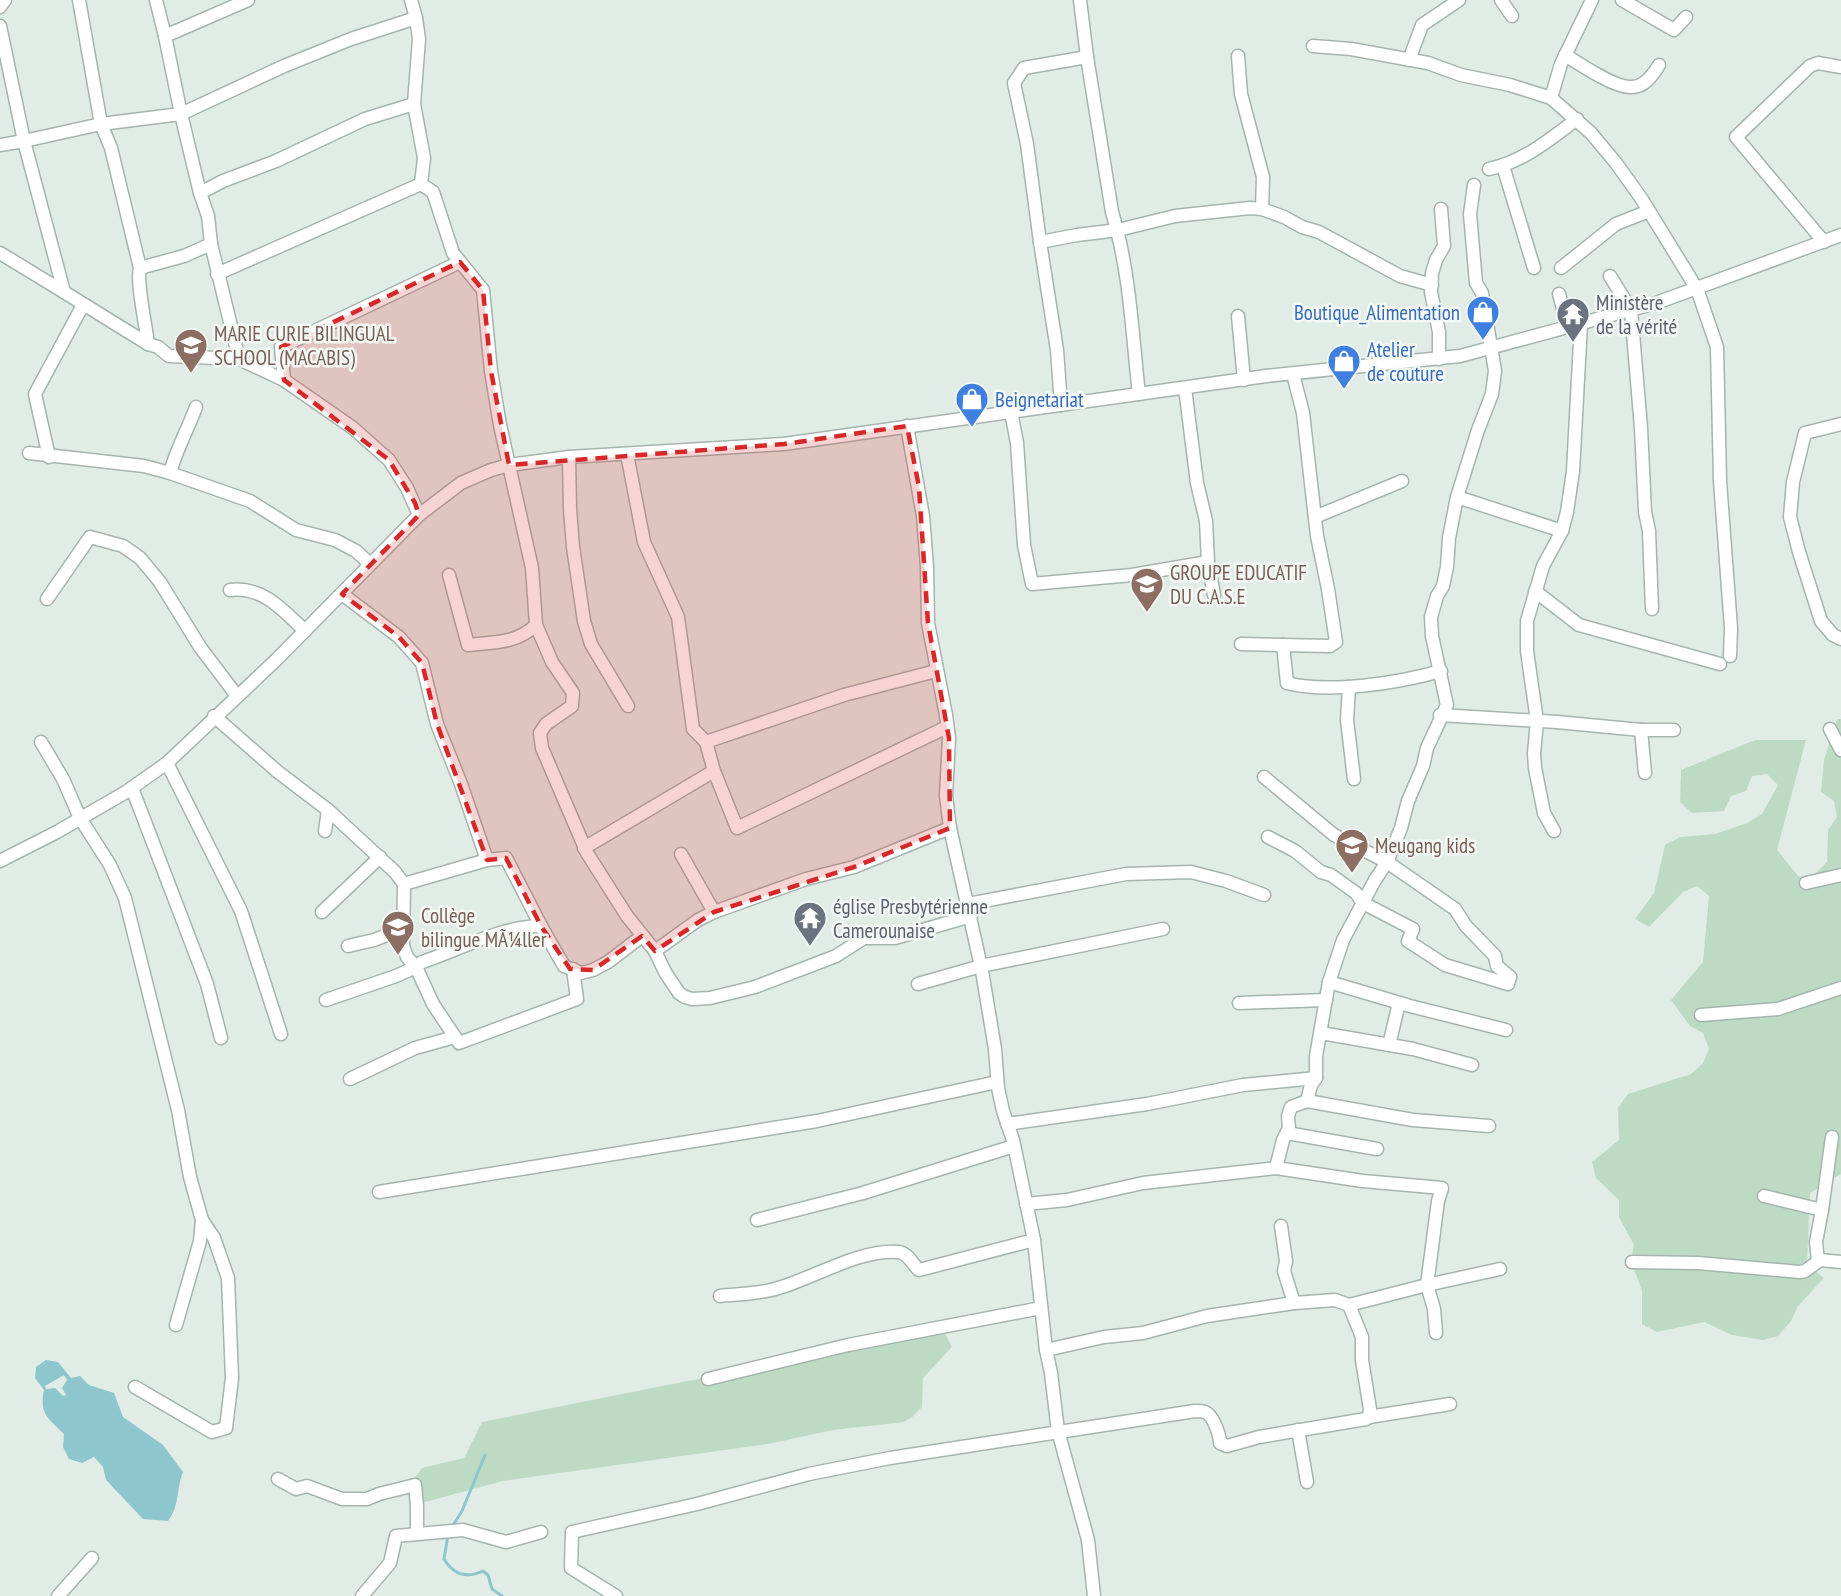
<svg xmlns="http://www.w3.org/2000/svg" width="1841" height="1596" font-family="'PT Sans Narrow',sans-serif">
  <style>
    .green { fill: #bddbc4 }
    .water { fill: #8ec6cd; fill-rule: evenodd }
    .lines { fill: none; stroke-linecap: round; stroke-linejoin: round }
    .stream { stroke: #8ec6cd; stroke-width: 3 }
    .minor-casing { stroke: #a5b4ae; stroke-width: 15 }
    .minor { stroke: #fff; stroke-width: 12 }
    .marked { fill: #d62828; fill-opacity: 0.2; stroke: #d62828; stroke-width: 4.5; stroke-dasharray: 12 8; stroke-linejoin: round }
    .labels { text-anchor: middle; dominant-baseline: central; stroke-width: 5; stroke-linejoin: round; paint-order: stroke }
    .worship-label { font-size: 21px; fill: #5b616d; stroke: #f3f8f5; text-anchor: start }
    .shop-label { font-size: 21px; fill: #366cbe; stroke: #f3f8f5; text-anchor: start }
    .education-label { font-size: 21px; fill: #785e54; stroke: #f3f8f5; text-anchor: start }
  </style>
  <rect width="100%" height="100%" fill="#e2ece7"/>
  <g class="green">
    <path d="M1837 719H1841V1174L1810 1193 1807 1265 1824 1278 1798 1306 1791 1321 1778 1336 1763 1340 1732 1335 1704 1322 1657 1332 1642 1324V1291L1631 1261 1634 1245 1619 1217V1200L1596 1178 1592 1162 1619 1140 1618 1108 1628 1094 1691 1074 1703 1063 1709 1049 1703 1033 1690 1026 1671 1000 1703 962 1709 896 1697 886 1683 892 1649 927 1635 919 1654 893 1665 845 1680 837 1715 834 1747 823 1762 814 1778 785 1767 774 1752 776 1746 791 1731 796 1724 811 1692 813 1680 802 1681 770 1755 740H1806L1777 850 1799 877 1815 874 1827 862 1828 830 1837 817 1834 801 1821 792 1824 760Z"/>
    <path d="M943 1330 952 1347 923 1378 922 1407 912 1417 904 1422 833 1430 768 1444 503 1481 418 1504 414 1479 422 1468 464 1458 482 1422Z"/>
  </g>
  <path class="water" d="M46 1360 58 1362 71 1378 80 1376 89 1385 114 1393 123 1417 163 1445 183 1472C176 1490 180 1505 168 1521L143 1519 106 1480 103 1467 94 1457 82 1463 69 1459 63 1447 64 1434C48 1418 39 1414 44 1390L35 1378 36 1367ZM64 1375 67 1380 62 1388 66 1395 63 1396 55 1388 46 1389 45 1386Z"/>
  <g class="lines">
    <g class="stream">
      <path d="M452 1527 462 1511 485 1455"/>
      <path d="M448 1535 444 1559C453 1574 466 1579 483 1571L488 1575 492 1589 502 1596"/>
    </g>
    <g class="minor-casing">
      <g id="minor">
        <path d="M79 0 101 124 181 114 165 36 156 0"/>
        <path d="M411 0 416 18"/>
        <path d="M1080 0 1087 57 1112 212C1130 271 1132 333 1139 394"/>
        <path d="M1501 0 1512 16"/>
        <path d="M1622 0 1674 30 1686 17"/>
        <path d="M0 7 5 0"/>
        <path d="M0 26 24 141 101 124 111 148 140 268C136 281 146 326 148 344L158 347 169 356 239 359 284 380 353 428 389 460 407 488 419 515"/>
        <path d="M165 36 248 0"/>
        <path d="M1313 46 1351 49 1428 63 1461 75 1510 85 1551 98 1591 133 1616 163 1641 198 1697 289 1717 347 1720 481 1731 628 1730 656"/>
        <path d="M1565 55C1580 64 1613 87 1630 87 1644 88 1653 75 1659 65"/>
        <path d="M1238 56 1241 94 1263 177 1262 209"/>
        <path d="M1087 57 1024 68 1014 83 1027 144 1040 242 1077 235 1118 230 1175 216 1250 208 1262 209 1284 217 1302 227 1319 232 1400 276 1432 285"/>
        <path d="M1409 60 1422 25 1459 0"/>
        <path d="M1551 98 1561 64 1592 0"/>
        <path d="M0 145 24 141 64 292 148 344"/>
        <path d="M1503 166 1534 268"/>
        <path d="M1489 169C1523 162 1549 140 1577 119"/>
        <path d="M200 193 223 181 276 161 365 119 414 104"/>
        <path d="M1040 242 1057 350 1061 405"/>
        <path d="M1824 242 1736 137 1810 66 1818 63 1841 67"/>
        <path d="M0 253 64 292"/>
        <path d="M140 268 184 256 211 244"/>
        <path d="M1561 268 1616 224 1649 211"/>
        <path d="M217 274 421 184 433 192 453 253 483 290 491 371 500 425 532 568 536 625 552 662 573 693 572 706 546 724 540 733 542 748 587 853 627 916 655 951 665 972 679 993 685 997 692 999 710 998 755 987 836 956 864 938H895L971 916"/>
        <path d="M1610 276 1631 310 1641 428 1645 512 1649 531 1652 609"/>
        <path d="M1559 294 1568 327"/>
        <path d="M1238 316 1244 380"/>
        <path d="M239 359 211 244 208 216 200 193 181 114 284 66 351 39 416 18 419 39 414 104 424 158 421 184"/>
        <path d="M1439 359V332L1431 292 1432 273 1436 260 1444 246 1441 209"/>
        <path d="M284 380 281 347 460 262"/>
        <path d="M1185 388 1197 483 1206 521 1208 562 1214 595"/>
        <path d="M1011 412 1017 443 1024 545 1032 584 1132 575 1208 562"/>
        <path d="M1841 424 1805 433 1793 482 1790 517 1799 552 1821 621 1833 635 1841 639"/>
        <path d="M907 426 923 516 927 567 928 623 946 715 949 738 946 796 950 828 982 971 995 1049 998 1088 1003 1111 1013 1140 1034 1240 1046 1350 1051 1373 1058 1431 1088 1540 1094 1596"/>
        <path d="M29 453 144 466 170 473 250 501 296 530 335 540 356 551 370 564"/>
        <path d="M627 454 644 542 678 617 693 729 706 742 844 695 936 671"/>
        <path d="M49 457 35 394 83 305"/>
        <path d="M569 457 570 509 573 547 584 621 591 644 628 706"/>
        <path d="M170 473C176 450 188 429 196 407"/>
        <path d="M1457 497 1562 531"/>
        <path d="M1315 517 1402 481"/>
        <path d="M449 575 468 645C494 642 516 644 536 625"/>
        <path d="M230 590C263 586 283 610 305 631"/>
        <path d="M1535 591 1579 625 1720 664"/>
        <path d="M342 594 399 637 422 663 437 724 461 784 487 860"/>
        <path d="M47 599 90 537 123 546 140 558 160 582 200 647 237 696"/>
        <path d="M1241 644 1330 646 1336 642 1328 589 1317 536 1303 413 1293 374"/>
        <path d="M1283 645 1287 683C1329 694 1398 683 1441 671"/>
        <path d="M1349 687 1347 720 1354 779"/>
        <path d="M1440 715 1557 722 1641 730H1674"/>
        <path d="M214 716 278 772 328 810 395 872 404 884 403 946 407 957 416 967 422 962C458 950 503 926 541 926L564 966 581 973 593 970 608 962 642 936"/>
        <path d="M1830 729 1841 750"/>
        <path d="M1641 730 1645 773"/>
        <path d="M41 742 63 779 80 818 110 865 125 898 178 1110 190 1177 202 1220 200 1241 176 1325"/>
        <path d="M167 763 241 911 281 1034"/>
        <path d="M714 771 737 828 947 727"/>
        <path d="M1264 777 1334 835 1387 862 1455 909 1466 926 1495 956 1497 966 1510 977 1508 984 1445 965 1408 941 1413 929 1363 903 1356 893 1331 875 1321 872 1295 851 1268 837"/>
        <path d="M132 788 207 984 221 1038"/>
        <path d="M325 831 328 810"/>
        <path d="M1554 831 1544 813 1535 768 1534 753 1537 721 1527 651V621L1543 566 1562 531 1567 512 1573 471 1581 324"/>
        <path d="M584 848 714 771 706 742"/>
        <path d="M0 861 57 832 126 792 167 763 276 660 419 515 461 483 491 470 509 465 569 457 784 444 1266 376 1460 356 1656 303 1841 235"/>
        <path d="M1806 883 1841 875"/>
        <path d="M404 884 487 860 506 858 541 926"/>
        <path d="M968 904 1126 874 1191 872 1226 881 1264 895"/>
        <path d="M322 912 380 857"/>
        <path d="M714 912 806 879 854 867 950 828"/>
        <path d="M348 946 374 940 403 929"/>
        <path d="M655 951 698 920 714 912 681 854"/>
        <path d="M1329 982 1410 1006 1506 1030"/>
        <path d="M918 984 981 966 1163 929"/>
        <path d="M326 1000 396 976 416 967 433 1004 459 1043 577 999 573 969"/>
        <path d="M1239 1003 1326 1000"/>
        <path d="M1701 1015 1778 1009 1841 988"/>
        <path d="M1321 1033 1413 1049 1472 1065"/>
        <path d="M1389 1045 1399 1003"/>
        <path d="M350 1079 415 1048 455 1037"/>
        <path d="M1307 1101 1413 1120 1489 1126"/>
        <path d="M1007 1124 1147 1104 1243 1085 1316 1078"/>
        <path d="M1287 1133 1377 1149"/>
        <path d="M1276 1168 1283 1140 1289 1128 1288 1116 1291 1107 1307 1101 1311 1085 1316 1078V1056L1329 982 1343 940 1375 880 1387 862 1401 828 1408 801 1423 766 1427 748 1447 705 1432 636 1431 617 1437 596 1443 586 1447 567 1449 538 1457 497 1478 430 1492 394 1495 371 1482 293 1476 283 1470 214 1474 185"/>
        <path d="M379 1192 817 1121 997 1082"/>
        <path d="M1764 1196 1822 1210 1816 1242 1818 1261"/>
        <path d="M1026 1204 1067 1200 1143 1183 1276 1168 1363 1181 1442 1188 1438 1201 1427 1285 1500 1269"/>
        <path d="M1822 1210 1832 1137"/>
        <path d="M757 1220 863 1193 1014 1146"/>
        <path d="M1281 1226 1286 1261 1284 1271 1294 1303"/>
        <path d="M1632 1262 1698 1263 1800 1272 1805 1271 1820 1260 1841 1262"/>
        <path d="M720 1296C738 1294 758 1294 775 1289 812 1279 861 1248 899 1252 909 1254 912 1264 919 1270L1034 1240"/>
        <path d="M1046 1350 1104 1337 1143 1333 1207 1316 1294 1303 1335 1300 1349 1305 1427 1285 1434 1309 1436 1333"/>
        <path d="M708 1379 848 1345 1041 1308"/>
        <path d="M135 1387 212 1432 226 1428 232 1378 228 1278 214 1238 202 1220"/>
        <path d="M1369 1417 1450 1404"/>
        <path d="M1298 1430 1307 1482"/>
        <path d="M278 1479 296 1489 307 1486 342 1499H367L379 1494 415 1485 417 1506V1534"/>
        <path d="M58 1596 92 1558"/>
        <path d="M362 1596 390 1563 396 1536 463 1530 506 1542 541 1532"/>
        <path d="M616 1596 571 1568 572 1532 697 1504 809 1474 890 1458 1195 1411C1198 1411 1202 1411 1205 1412 1213 1415 1220 1435 1220 1443L1227 1446 1259 1437 1366 1419 1369 1417 1370 1409 1362 1360V1337L1349 1305"/>
      </g>
    </g>
    <use href="#minor" class="minor"/>
  </g>
  <path class="marked" d="M460 262 483 290 491 371 509 465 784 444 907 426 919 487 928 623 949 738 950 828 854 867 714 912 655 951 642 936 593 970 570 969 541 926 506 858 487 860 437 724 422 663 399 637 342 594 419 515 415 503 389 460 284 380 281 347Z"/>
  <defs>
    <g id="shop-pin" transform="scale(1.725)"><path d="M0 17L-7.5 6A9.5 9.5 0 1 1 7.5 6Z" fill="#3f7fe0" stroke="#f3f8f5"/><path d="M-5-2.5h2.3a2.7 3.5 0 0 1 5.4 0H5L5.5 6h-11ZM-1.5-2.5h3a1.5 2.3 0 0 0-3 0Z" fill="#fff"/></g>
    <g id="temple-pin" transform="scale(1.725)"><path d="M0 17L-7.5 6A9.5 9.5 0 1 1 7.5 6Z" fill="#6b7280" stroke="#f3f8f5"/><path d="M0-6L5-2H3V0L6.5 2.5H4V6H1.5V3h-3V6H-4V2.5H-6.5L-3 0V-2H-5Z" fill="#fff"/></g>
    <g id="school-pin" transform="scale(1.725)"><path d="M0 17L-7.5 6A9.5 9.5 0 1 1 7.5 6Z" fill="#8d6e63" stroke="#f3f8f5"/><path d="M0-5L7-2L0 1L-7-2ZM-4 1L0 2.5L4 1V4Q0 6-4 4Z" fill="#fff"/></g>
  </defs>
  <g fill-rule="evenodd">
    <use href="#shop-pin" x="1483" y="312"/>
    <use href="#temple-pin" x="1573" y="314"/>
    <use href="#school-pin" x="191" y="345"/>
    <use href="#shop-pin" x="1344" y="361"/>
    <use href="#shop-pin" x="972" y="399"/>
    <use href="#school-pin" x="1147" y="584"/>
    <use href="#school-pin" x="1352" y="845"/>
    <use href="#temple-pin" x="810" y="918"/>
    <use href="#school-pin" x="398" y="927"/>
  </g>
  <g class="labels">
    <g class="worship-label">
      <text x="1596" y="302">Ministère<tspan x="1596" dy="24">de la vérité</tspan></text>
      <text x="833" y="906">église Presbytérienne<tspan x="833" dy="24">Camerounaise</tspan></text>
    </g>
    <g class="shop-label">
      <text x="1460" y="312" text-anchor="end">Boutique_Alimentation</text>
      <text x="1367" y="349">Atelier<tspan x="1367" dy="24">de couture</tspan></text>
      <text x="995" y="399">Beignetariat</text>
    </g>
    <g class="education-label">
      <text x="214" y="333">MARIE CURIE BILINGUAL<tspan x="214" dy="24">SCHOOL (MACABIS)</tspan></text>
      <text x="1170" y="572">GROUPE EDUCATIF<tspan x="1170" dy="24">DU C.A.S.E</tspan></text>
      <text x="1375" y="845">Meugang kids</text>
      <text x="421" y="915">Collège<tspan x="421" dy="24">bilingue MÃ¼ller</tspan></text>
    </g>
  </g>
</svg>
